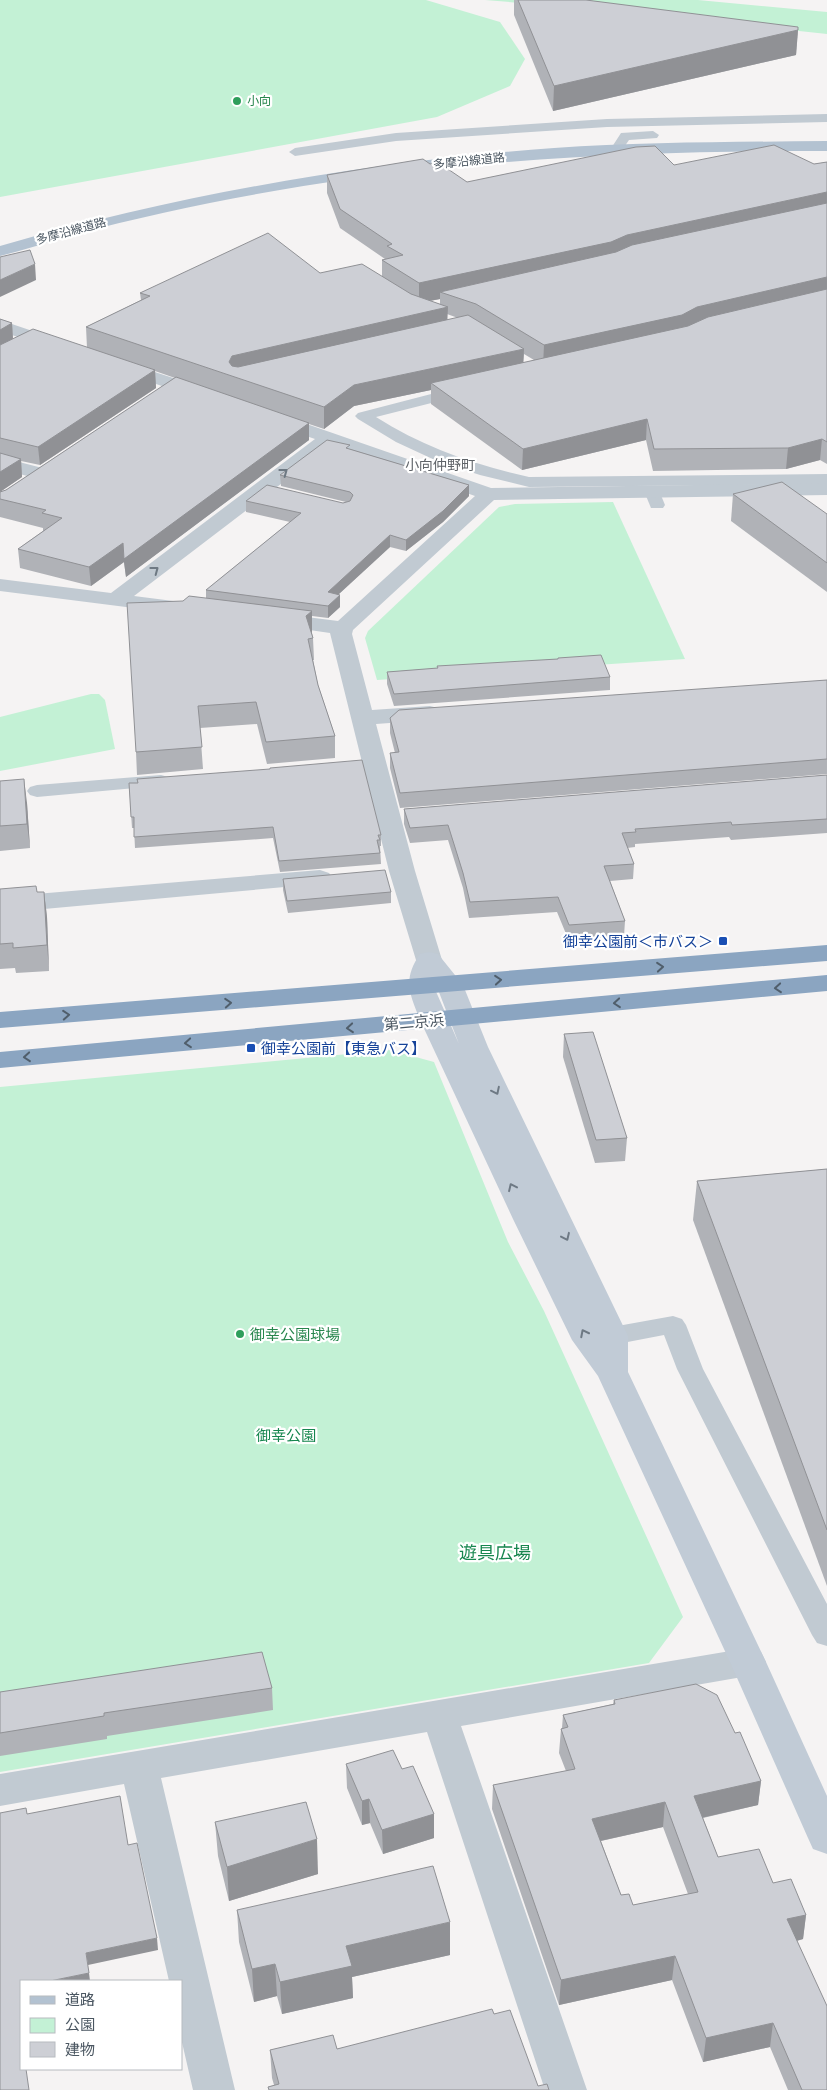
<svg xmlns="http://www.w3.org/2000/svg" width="827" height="2090" font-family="'Asap Condensed','Noto Sans JP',sans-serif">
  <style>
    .green { fill: #c3f1d5 }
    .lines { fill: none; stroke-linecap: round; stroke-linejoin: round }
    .lane { fill: #c1cad2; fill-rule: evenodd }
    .street { fill: #c1cad2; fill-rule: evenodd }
    .secondary { fill: #c1cbd6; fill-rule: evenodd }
    .primary { fill: #b3c2d1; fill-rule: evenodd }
    .highway { fill: #8ba5c1; fill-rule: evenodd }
    .wall { fill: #b0b2b7; fill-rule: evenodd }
    .shaded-wall { fill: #909195 }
    .building { fill: #cdcfd5; stroke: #909195; fill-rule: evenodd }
    .oneway { stroke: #6e7983 }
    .oneway2 { stroke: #505e6b }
    .oneway3 { stroke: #6e7984 }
    .leisure-dot { fill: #2e9e5b; stroke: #fff; stroke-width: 2 }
    .transit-dot { fill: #1a4fb4; stroke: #fff; stroke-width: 2 }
    .labels { text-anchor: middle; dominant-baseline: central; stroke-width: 4.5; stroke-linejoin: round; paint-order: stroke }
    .far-leisure-label { font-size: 12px; fill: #27864d; stroke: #fff; text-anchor: start }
    .far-street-label { font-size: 12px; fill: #4a5661; stroke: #fff }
    .far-neighbourhood-label { font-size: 14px; fill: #5f6368; stroke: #fff }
    .transit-label { font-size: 15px; fill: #164399; stroke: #fff; text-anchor: end }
    .street-label { font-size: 15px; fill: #4a5661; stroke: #fff }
    .leisure-label { font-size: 15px; fill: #27864d; stroke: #fff; text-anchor: start }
    .park-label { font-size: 15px; fill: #17864f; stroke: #fff }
    .near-park-label { font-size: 18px; fill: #17864f; stroke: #fff }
  </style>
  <rect width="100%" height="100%" fill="#f5f3f3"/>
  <g class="green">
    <path d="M0 0H426L500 22 525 59 510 86 437 117 0 197Z"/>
    <path d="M485 0H698L827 12V34L591 9Z"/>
    <path d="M613 502 685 659 377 680 365 638 368 631 499 507 515 504Z"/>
    <path d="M91 694H99L105 700 115 749 0 771V717Z"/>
    <path d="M390 1050 434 1062 508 1242 544 1311 683 1617 649 1663 0 1772V1087Z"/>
  </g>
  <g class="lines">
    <g class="lane">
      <path d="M827 114V122L607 127 396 141 295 156 289 152 295 148 396 133 607 119Z"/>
      <path d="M653 131 659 135 657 138 629 140 620 153 616 154 610 150 621 133Z"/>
      <path d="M462 386 467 388 470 391 467 394 376 417C423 447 475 465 529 477L827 474V484L529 487 480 475 437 461 396 442 358 419 355 416 358 413Z"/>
      <path d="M652 486 658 488 665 505 663 508H651L644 491 646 488Z"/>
      <path d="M161 775 168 777 171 781 168 785 37 797 30 795 27 791 30 787 37 785Z"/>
      <path d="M673 1316 682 1319 686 1325 703 1369 827 1604V1646L817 1643 812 1635 677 1369 664 1335 612 1345 603 1342 599 1336 603 1330 612 1327Z"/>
    </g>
    <g class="street">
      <path d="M0 320 65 342 68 346 65 350 59 351 0 331Z"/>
      <path d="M121 361 210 390 212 394 210 398 203 400 115 370 112 366 115 362Z"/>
      <path d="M275 413 491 488 827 483V495L494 500 353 630 352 634 372 710 430 706 438 708 441 713 438 718 430 720 376 724 415 871 442 960 438 966 429 968 420 966 416 960 389 871 330 633 275 625 267 624 264 619 267 614 275 613 338 621 475 496 332 445 134 596 189 603 192 608 189 613 181 614 0 591V579L111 593 315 439 268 423 266 419 268 415Z"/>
      <path d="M0 457 50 470 53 474 50 478 43 480 0 469Z"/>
      <path d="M320 870 329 873 333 878 329 883 0 913V897Z"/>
      <path d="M748 1648 761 1652 766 1662 761 1672 748 1676 461 1726 587 2090H545L427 1732 161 1778 235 2090H193L181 2038V1981H169L124 1784 0 1806V1774Z"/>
    </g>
    <path class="secondary" d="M429 952 438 954 463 985 488 1047 628 1336V1372L766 1662 827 1796V1854L813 1849 808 1838 730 1662 598 1376 572 1340 513 1219 420 1020C410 994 402 980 420 954ZM435 984 437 987 459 1044 434 987Z"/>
    <path class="primary" d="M827 141V151C642 151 457 159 274 191 206 203 139 217 73 235 48 242 24 250 0 256V246C181 194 366 162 554 148 645 142 736 142 827 141Z"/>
    <g class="highway">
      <path d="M827 945V961L0 1028V1012Z"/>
      <path d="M827 975V991L0 1068V1052Z"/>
    </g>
  </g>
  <g class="wall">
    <path d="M514 0H586L798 30 796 55 553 111 514 15Z"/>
    <path d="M827 162V464L820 460 786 469 653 471 646 440 522 470 431 404V390L354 406 324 429 309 424V440L126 577 124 562 91 586 20 568 18 549 43 531V528L0 517V319L12 323 13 339 87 348 86 327 141 300 140 293 320 273 382 276V260L385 259 340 228 327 193V175L430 164 467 182 674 165 814 164ZM440 299V304L429 301ZM447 314 458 318 447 320ZM524 354 534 360 523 363ZM155 371 175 378 6 490 0 492 22 477 21 461 40 465 156 388Z"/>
    <path d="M350 449 469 485V496L443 522 406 551 390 547 339 594 340 607 328 618 312 616V633L313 638 314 660H313L318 685 335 736V758L267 764 257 724 200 728 203 769 137 775 136 752 183 601 206 598V590L290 522 246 512V501L343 503 346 502 281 486 280 475Z"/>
    <path d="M733 494 827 514V592L731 521Z"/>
    <path d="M558 658 610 677V690L394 706 387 684V672L558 659Z"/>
    <path d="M827 680V774L400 808 390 768V753H395L390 733V718Z"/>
    <path d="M827 775V833L731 840 729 837 635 844V847L627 848 634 864 633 879 610 881 625 921 624 936 569 941 557 912 469 918 463 888 448 840 410 843 404 824V809Z"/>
    <path d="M0 781 27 803 30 848 0 851Z"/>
    <path d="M129 783 381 835V846H380L381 864 280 872 273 838 135 848 134 828H132Z"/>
    <path d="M283 879 391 892V903L288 913 283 890Z"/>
    <path d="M0 889 37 892H44L47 917 49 971 16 973 15 968 0 969Z"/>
    <path d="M564 1034 627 1138 625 1161 595 1163 563 1057Z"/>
    <path d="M827 1169V1586L693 1220 697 1181Z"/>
    <path d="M272 1688 273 1710 107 1736V1739L0 1756V1692Z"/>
    <path d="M614 1700 735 1733 761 1781 758 1805 703 1818 718 1857 773 1883 806 1915 803 1939 797 1941 827 2090H788L770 2047 703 2062 672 1980 559 2005 492 1809 493 1785 566 1771 559 1753 561 1729 562 1728 563 1715 613 1704ZM663 1827 688 1894 633 1905 621 1895 601 1841Z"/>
    <path d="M346 1764 402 1769 434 1814V1838L383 1854 370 1823 362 1825 347 1788Z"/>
    <path d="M215 1822 318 1874 229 1901 218 1856Z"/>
    <path d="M237 1910 450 1955 352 1977 353 1998 282 2014 277 1996 254 2002 239 1942Z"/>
    <path d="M494 2014 538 2086 549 2090H269L268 2087 274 2085 272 2078 270 2050 337 2049Z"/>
  </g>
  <g class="shaded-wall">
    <path d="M798 30 796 55 553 111 554 86Z"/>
    <path d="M827 192V211L440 292V299L419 303V283L627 235Z"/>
    <path d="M35 264 36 280 0 297V280Z"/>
    <path d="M827 277V297L543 366 544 345 697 307Z"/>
    <path d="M448 307 447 328 233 377 229 362 232 356Z"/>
    <path d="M12 323 13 340 0 348V330Z"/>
    <path d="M524 349 523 370 431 383V390L354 406 324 429V407L354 385Z"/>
    <path d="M155 370 156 388 40 465 38 447Z"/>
    <path d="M647 419 646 440 522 470 523 449Z"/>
    <path d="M309 423V440L126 577 124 562 91 586 89 567 123 543Z"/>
    <path d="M822 439 820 460 786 469 788 448Z"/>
    <path d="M21 459 22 477 0 492V472Z"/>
    <path d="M469 485V496L443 522 406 551V540Z"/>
    <path d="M390 535V547L328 604V592Z"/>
    <path d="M340 595V607L328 618V606Z"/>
    <path d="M312 611V633L307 637 306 616Z"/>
    <path d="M24 779 27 803 30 848 27 824Z"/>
    <path d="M44 892 47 917 49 971 47 945Z"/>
    <path d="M761 1781 758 1805 692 1820 694 1796Z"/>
    <path d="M369 1799 370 1823 362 1825V1801Z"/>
    <path d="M665 1802 663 1827 591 1843 592 1819Z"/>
    <path d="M434 1814V1838L383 1854 382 1830Z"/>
    <path d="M317 1839 318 1874 229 1901 227 1867Z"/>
    <path d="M806 1915 803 1939 784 1944 787 1919Z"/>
    <path d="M450 1922V1955L352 1977 353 1998 282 2014 280 1982 346 1946Z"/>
    <path d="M157 1938 158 1950 88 1965 86 1953Z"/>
    <path d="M675 1956 672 1980 559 2005 561 1980Z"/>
    <path d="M275 1964 277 1996 254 2002 252 1969Z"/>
    <path d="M89 1973 90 1981H50Z"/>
    <path d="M773 2023 770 2047 703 2062 706 2038Z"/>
  </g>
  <g class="building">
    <path d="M518 0H586L798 27V30L554 86Z"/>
    <path d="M774 145 814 164 827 162V192L627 235 611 242 419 283 382 260 403 255 387 246 392 244 340 209 327 175 423 159 430 164 439 163 467 182 636 147 655 146 674 165Z"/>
    <path d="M827 203V277L697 307 682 315 544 345 476 304 440 292 616 252 632 245Z"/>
    <path d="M268 233 320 273 362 264 411 294 448 307 232 356 229 362 232 366 238 367 468 315 524 349 354 385 324 407 86 327 150 296 140 293Z"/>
    <path d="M30 250 35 264 0 280V257Z"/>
    <path d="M827 289V442L822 439 788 448 654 449 647 419 523 449 431 383 688 326 708 317Z"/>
    <path d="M0 319 12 323 0 330Z"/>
    <path d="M33 329 155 370 38 447 0 438V345Z"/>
    <path d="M176 377 309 423 124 559 123 543 89 567 18 549 62 518 42 513 46 510 0 499V492L6 490Z"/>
    <path d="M327 440 350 445 346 448 469 485 443 511 406 540 390 535 328 592 340 595 328 606 206 590 301 513 246 501 267 485 343 503 350 501 353 495 350 492 280 475Z"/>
    <path d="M0 453 21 459 0 472Z"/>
    <path d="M782 482 827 514V563L733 494Z"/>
    <path d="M189 596 312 611 306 616 313 638 308 639 318 685 335 736 266 742 256 702 198 706 202 747 136 752 127 603 183 601Z"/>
    <path d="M601 655 610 677 394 694 387 672 438 668 437 666 558 659V658Z"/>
    <path d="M827 680V759L400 793 390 753 399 752 390 718 399 710Z"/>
    <path d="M362 760 381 835H378L380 840H377L380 853 279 861 273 827 134 837V817H131L129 783H138L137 779 270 769V768Z"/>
    <path d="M827 775V819L732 825 731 822 635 829 636 832 622 833 634 864 604 866 625 921 569 925 558 897 470 902 463 873 448 825 410 828 404 809Z"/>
    <path d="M24 779 27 824 0 826V781Z"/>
    <path d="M385 870 391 892 287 901 283 879Z"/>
    <path d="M36 886 37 892H44L47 945 13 948V943L0 944V889Z"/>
    <path d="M593 1032 627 1138 596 1140 564 1034Z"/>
    <path d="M827 1169V1530L697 1181Z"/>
    <path d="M262 1652 272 1688 104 1713V1716L0 1733V1692Z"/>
    <path d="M696 1684 717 1695 735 1733 740 1732 761 1781 694 1796 718 1857 759 1849 773 1883 791 1879 806 1915 787 1919 827 2006V2090H802L773 2023 706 2038 675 1956 561 1980 493 1785 575 1769 561 1729 568 1727 563 1715 615 1704 614 1700ZM665 1802 698 1892 633 1905 629 1894 621 1895 592 1819Z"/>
    <path d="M393 1750 402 1769 413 1766 434 1814 382 1830 369 1799 362 1801 346 1764Z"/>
    <path d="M120 1796 128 1845 137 1843 157 1938 86 1953 89 1973 50 1981H21V2069H26L29 2090H0V1813L26 1808 27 1814Z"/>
    <path d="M306 1802 317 1839 227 1867 215 1822Z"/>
    <path d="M433 1866 450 1922 346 1946 352 1966 280 1982 275 1964 252 1969 237 1910Z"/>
    <path d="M492 2009 494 2014 510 2010 538 2086 547 2084 549 2090H269L268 2087 279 2084 270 2050 333 2035 337 2049Z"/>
  </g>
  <defs><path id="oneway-chevron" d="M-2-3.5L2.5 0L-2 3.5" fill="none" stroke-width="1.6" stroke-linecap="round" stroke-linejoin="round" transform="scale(1.25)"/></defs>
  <g class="oneway">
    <use href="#oneway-chevron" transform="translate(284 472) rotate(-37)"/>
    <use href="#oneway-chevron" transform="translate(155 570) rotate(-37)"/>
  </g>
  <g class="oneway2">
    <use href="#oneway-chevron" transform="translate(660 967) rotate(-5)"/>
    <use href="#oneway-chevron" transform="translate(498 980) rotate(-5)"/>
    <use href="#oneway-chevron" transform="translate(778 988) rotate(175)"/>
    <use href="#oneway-chevron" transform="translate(228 1003) rotate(-4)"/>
    <use href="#oneway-chevron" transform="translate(617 1003) rotate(175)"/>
    <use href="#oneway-chevron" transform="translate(66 1015) rotate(-4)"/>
    <use href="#oneway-chevron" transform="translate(350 1028) rotate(175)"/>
    <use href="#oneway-chevron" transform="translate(188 1043) rotate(175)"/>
    <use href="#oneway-chevron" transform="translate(27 1057) rotate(175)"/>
  </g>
  <g class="oneway3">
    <use href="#oneway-chevron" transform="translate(496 1091) rotate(64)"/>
    <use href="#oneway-chevron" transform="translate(512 1187) rotate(-115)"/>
    <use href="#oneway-chevron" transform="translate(566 1237) rotate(65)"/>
    <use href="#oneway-chevron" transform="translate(584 1333) rotate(-117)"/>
  </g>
  <g class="leisure-dot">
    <circle cx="237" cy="101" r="5"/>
    <circle cx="240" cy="1334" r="5"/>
  </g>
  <g class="transit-dot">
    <rect x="718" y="936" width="10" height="10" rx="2.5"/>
    <rect x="246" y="1043" width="10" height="10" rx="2.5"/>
  </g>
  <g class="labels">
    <g class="far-leisure-label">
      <text x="247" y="101">小向</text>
    </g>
    <g class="far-street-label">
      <text transform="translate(469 161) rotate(-6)">多摩沿線道路</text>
      <text transform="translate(71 231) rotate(-15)">多摩沿線道路</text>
    </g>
    <g class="far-neighbourhood-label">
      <text x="440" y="465">小向仲野町</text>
    </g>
    <g class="transit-label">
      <text x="713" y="941">御幸公園前＜市バス＞</text>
      <text x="261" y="1048" text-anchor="start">御幸公園前【東急バス】</text>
    </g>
    <g class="street-label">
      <text transform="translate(414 1022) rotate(-5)">第二京浜</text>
    </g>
    <g class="leisure-label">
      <text x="250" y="1334">御幸公園球場</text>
    </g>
    <g class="park-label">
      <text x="286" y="1435">御幸公園</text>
    </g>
    <g class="near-park-label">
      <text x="495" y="1552">遊具広場</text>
    </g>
  </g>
  <rect x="20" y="1980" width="162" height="90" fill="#ffffff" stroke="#b7bbc0"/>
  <rect x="30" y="1996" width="25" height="8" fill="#b3c2d1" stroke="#b7bbc0"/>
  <text x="65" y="2005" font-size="15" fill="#4a5661">道路</text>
  <rect x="30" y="2018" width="25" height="15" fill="#c3f1d5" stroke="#b7bbc0"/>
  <text x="65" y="2030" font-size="15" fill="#4a5661">公園</text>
  <rect x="30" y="2042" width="25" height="15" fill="#cdcfd5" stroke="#b7bbc0"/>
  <text x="65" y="2055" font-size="15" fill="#4a5661">建物</text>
</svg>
